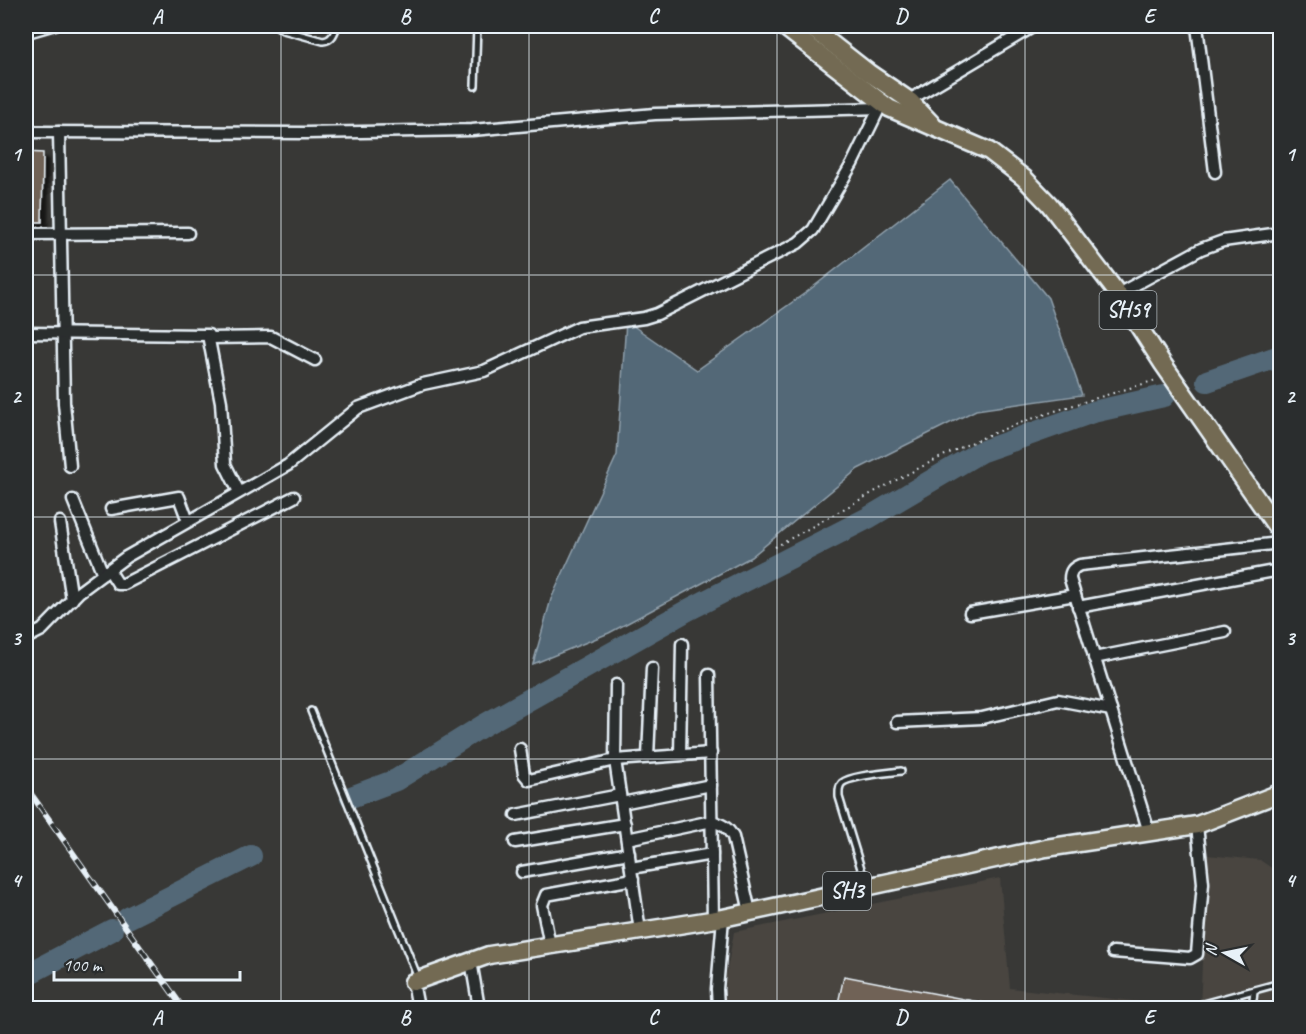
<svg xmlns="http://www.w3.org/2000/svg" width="1306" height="1034" font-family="Caveat,sans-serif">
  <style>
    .built { fill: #484540 }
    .water { fill: #536877; stroke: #8f9fab; stroke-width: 1.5 }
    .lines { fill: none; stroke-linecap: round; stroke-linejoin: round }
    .river { stroke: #536877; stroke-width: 22 }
    .building { fill: #6f6256; stroke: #e8f1f8; stroke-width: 1.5; filter: url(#shadow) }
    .service-casing { stroke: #e8f1f8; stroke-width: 10 }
    .minor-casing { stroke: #e8f1f8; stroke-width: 15 }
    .primary-casing { stroke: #e8f1f8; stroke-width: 21 }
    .path { stroke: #e8f1f8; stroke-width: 2; stroke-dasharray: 1.5 4.5; stroke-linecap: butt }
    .service { stroke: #2a2d2e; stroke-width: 5 }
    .minor { stroke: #2a2d2e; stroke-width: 10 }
    .primary { stroke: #736b52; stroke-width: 16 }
    .rail-casing { stroke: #e8f1f8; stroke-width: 6 }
    .rail { stroke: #2a2d2e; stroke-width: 4; stroke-dasharray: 11; stroke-linecap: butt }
    .grid { fill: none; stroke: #e8f1f8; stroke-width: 1.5; stroke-opacity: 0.55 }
    .labels { text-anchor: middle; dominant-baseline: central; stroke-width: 6; stroke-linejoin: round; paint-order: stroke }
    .shield { fill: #2a2d2e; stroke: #afb6bb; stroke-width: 1.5 }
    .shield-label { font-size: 22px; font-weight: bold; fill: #e8f1f8 }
    .neatline { fill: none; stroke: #e8f1f8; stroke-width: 2 }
    .grid-label { font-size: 20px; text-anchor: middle; font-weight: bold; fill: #e8f1f8 }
  </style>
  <defs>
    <filter id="shadow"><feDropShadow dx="5.5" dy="5.5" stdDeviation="1.5" flood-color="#0009"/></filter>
  </defs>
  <rect width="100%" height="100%" fill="#383836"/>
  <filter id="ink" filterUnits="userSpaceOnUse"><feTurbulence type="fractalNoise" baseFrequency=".0167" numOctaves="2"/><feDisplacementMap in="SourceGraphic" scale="12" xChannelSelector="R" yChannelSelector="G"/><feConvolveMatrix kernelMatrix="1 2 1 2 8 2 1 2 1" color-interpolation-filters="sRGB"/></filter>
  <g filter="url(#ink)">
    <path class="built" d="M1207 855 1260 860 1280 874V1008H725L726 975 734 932 1000 878 1010 988 1200 1008Z"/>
    <path class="water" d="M950 180 1048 298 1082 395 976 410 858 469 751 557 609 633 533 664 551 599 617 455 626 321 697 370 808 291Z"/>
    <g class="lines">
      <g class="river">
        <path d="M1207 381 1280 356"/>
        <path d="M351 797 396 780 484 725 688 610 868 518 980 452 1093 412 1164 396"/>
        <path d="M128 918 251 856"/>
        <path d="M26 975 112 930"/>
      </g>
    </g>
    <g class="building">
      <path d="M26 152 43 153 42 222H26Z"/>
      <path d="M844 976 1010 1008H837Z"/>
    </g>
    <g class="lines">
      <g class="service-casing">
        <g id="service">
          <path d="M277 26 283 30 323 41C332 40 334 34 337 26"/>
          <path d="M26 35 57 26"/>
          <path d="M475 86 477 26"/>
          <path d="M311 711 418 978"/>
          <path d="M866 885 839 797C839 793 838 787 842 783 851 775 888 773 901 771"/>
          <path d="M1188 1008 1280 983"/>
          <path d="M1252 1008 1254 992"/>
        </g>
      </g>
      <g class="minor-casing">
        <g id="minor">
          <path d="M1197 26 1215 172"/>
          <path d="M906 102 1034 26"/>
          <path d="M26 132 306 133 472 130 655 114 882 108"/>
          <path d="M59 132 64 403 70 466"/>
          <path d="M26 234 188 233"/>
          <path d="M1118 294 1201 249 1223 241 1280 233"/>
          <path d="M26 333 208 335 221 402 225 464 239 492"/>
          <path d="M209 338 271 337 315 360"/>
          <path d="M73 500 103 574"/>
          <path d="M111 509 179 497 188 521"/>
          <path d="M60 522 72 600"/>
          <path d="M109 570 118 584H124L294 497"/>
          <path d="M1078 607 1280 570"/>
          <path d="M970 613 1075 595"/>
          <path d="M26 638 42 630 79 592 126 557 288 465 358 408 423 384 484 371 579 327 644 318 657 314 798 243 813 230 852 164 879 109"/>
          <path d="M1094 658 1225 632"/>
          <path d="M709 675 713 919"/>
          <path d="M616 685 615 760 640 931"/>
          <path d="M897 722 982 718 1058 700 1111 710"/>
          <path d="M520 749 524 774 529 780 615 760 711 753"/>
          <path d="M680 755 682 644"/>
          <path d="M648 757 652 668"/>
          <path d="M622 803 711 785"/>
          <path d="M516 815 620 795"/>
          <path d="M1149 832 1070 579C1070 571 1073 568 1080 565L1280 543"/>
          <path d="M627 839 712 821C721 824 728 827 733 837L750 912"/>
          <path d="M515 842 625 824"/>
          <path d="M631 868 712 854"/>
          <path d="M522 872 629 853"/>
          <path d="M550 945 542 905 546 895 633 879"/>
          <path d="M1113 952 1190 958 1197 954 1203 883 1197 825"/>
          <path d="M471 961 479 1008"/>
          <path d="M413 982 418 1008"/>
          <path d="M718 1008 717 989 723 918"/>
        </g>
      </g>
      <g class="primary-casing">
        <g id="primary">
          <path d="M783 26 889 108 989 151 1024 178 1049 204 1118 294 1163 364 1280 532"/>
          <path d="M809 26 869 73 910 101 932 124"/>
          <path d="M413 982 489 955 723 918 1046 848 1197 825 1280 793"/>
        </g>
      </g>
      <path class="path" d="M775 547C843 510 911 469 982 438 1038 414 1098 398 1156 380"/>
      <use href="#service" class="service"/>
      <use href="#minor" class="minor"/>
      <use href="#primary" class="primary"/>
      <g class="rail-casing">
        <path id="rail" d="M26 787 183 1008"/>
      </g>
      <use href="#rail" class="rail"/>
    </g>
  </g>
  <path class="grid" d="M281 26V1008M529 26V1008M777 26V1008M1025 26V1008M26 275H1280M26 517H1280M26 759H1280"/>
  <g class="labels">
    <g class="shield">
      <rect x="1099.5" y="291" width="57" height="38" rx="4.5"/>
      <rect x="823" y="872" width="48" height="38" rx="4.5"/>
    </g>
    <g class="shield-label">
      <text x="1128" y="310">SH59</text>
      <text x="847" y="891">SH3</text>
    </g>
  </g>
  <rect width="1306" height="1034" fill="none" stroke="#2a2d2e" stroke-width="66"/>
  <g transform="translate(1225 953) rotate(279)" stroke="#2a2d2e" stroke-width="4.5" paint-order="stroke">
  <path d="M0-4.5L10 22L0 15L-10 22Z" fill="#e8f1f8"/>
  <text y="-9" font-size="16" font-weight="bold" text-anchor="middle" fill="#e8f1f8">N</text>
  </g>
  <path d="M54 971v9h186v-9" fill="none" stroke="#e8f1f8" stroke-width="3"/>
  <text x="63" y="971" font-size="18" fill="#e8f1f8" stroke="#2a2d2e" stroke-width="4.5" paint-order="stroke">100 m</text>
  <rect x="33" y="33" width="1240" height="968" class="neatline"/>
  <g class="grid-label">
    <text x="157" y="23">A</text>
    <text x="405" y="23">B</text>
    <text x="653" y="23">C</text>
    <text x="901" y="23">D</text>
    <text x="1149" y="23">E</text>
    <text x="16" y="161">1</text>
    <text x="1290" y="161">1</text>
    <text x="16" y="403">2</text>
    <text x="1290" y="403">2</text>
    <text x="16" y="645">3</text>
    <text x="1290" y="645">3</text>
    <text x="16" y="887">4</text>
    <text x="1290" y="887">4</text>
    <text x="157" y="1024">A</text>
    <text x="405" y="1024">B</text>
    <text x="653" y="1024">C</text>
    <text x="901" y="1024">D</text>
    <text x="1149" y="1024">E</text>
  </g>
</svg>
